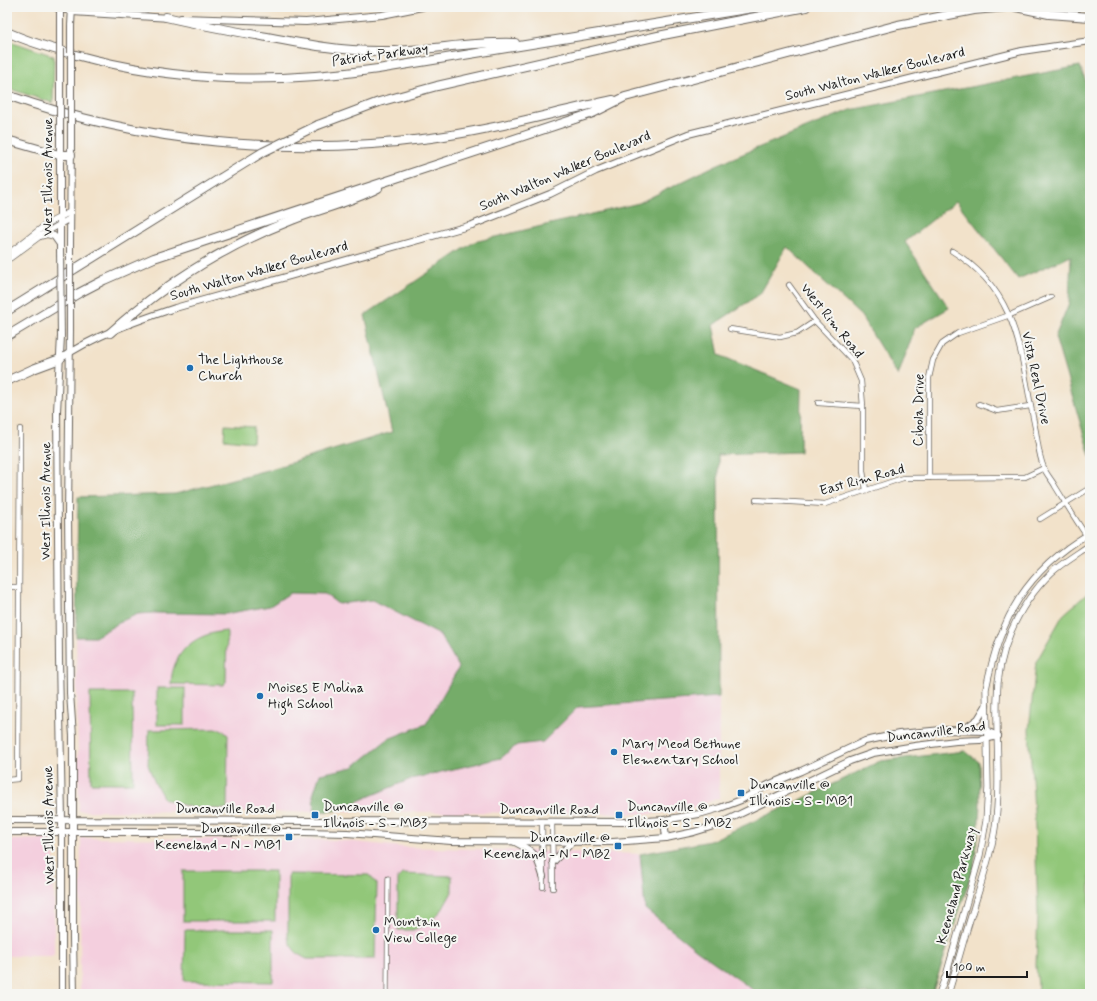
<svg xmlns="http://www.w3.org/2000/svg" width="1097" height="1001" font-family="Mynerve,sans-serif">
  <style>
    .built { fill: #f4cfde }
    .green { fill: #92c779; stroke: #57724a }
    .forest { fill: #75ac69; stroke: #486442 }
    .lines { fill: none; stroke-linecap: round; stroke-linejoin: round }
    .pedestrian-casing { stroke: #676159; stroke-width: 5 }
    .minor-casing { stroke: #676159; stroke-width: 6 }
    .tertiary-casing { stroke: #676159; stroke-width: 7 }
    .secondary-casing { stroke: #676159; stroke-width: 8 }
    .motorway-casing { stroke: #676159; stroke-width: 10 }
    .pedestrian { stroke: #fff; stroke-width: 3.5 }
    .minor { stroke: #fff; stroke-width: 4.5 }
    .tertiary { stroke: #fff; stroke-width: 5.5 }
    .secondary { stroke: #fff; stroke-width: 6 }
    .motorway { stroke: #fff; stroke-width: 8 }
    .secondary-bridge-casing { stroke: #676159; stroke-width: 8; stroke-linecap: butt }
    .motorway-bridge-casing { stroke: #676159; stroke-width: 10; stroke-linecap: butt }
    .secondary-bridge { stroke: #fff; stroke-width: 6 }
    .motorway-bridge { stroke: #fff; stroke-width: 8 }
    .poi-dot { fill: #1f6fb2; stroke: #f6f6f2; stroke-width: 1.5 }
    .labels { text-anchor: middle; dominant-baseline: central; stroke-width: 4; stroke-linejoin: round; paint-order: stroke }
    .street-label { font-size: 14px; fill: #1c1c1c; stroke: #f6f6f2 }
    .poi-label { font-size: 14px; fill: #1c1c1c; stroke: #f6f6f2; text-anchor: start }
  </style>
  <rect width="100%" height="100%" fill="#f6f6f2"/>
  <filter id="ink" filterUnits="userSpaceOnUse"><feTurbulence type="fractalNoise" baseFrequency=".025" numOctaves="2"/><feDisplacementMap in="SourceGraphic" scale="8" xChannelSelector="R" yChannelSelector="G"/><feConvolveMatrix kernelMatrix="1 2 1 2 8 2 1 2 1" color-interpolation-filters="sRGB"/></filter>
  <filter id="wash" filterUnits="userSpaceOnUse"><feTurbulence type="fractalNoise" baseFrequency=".012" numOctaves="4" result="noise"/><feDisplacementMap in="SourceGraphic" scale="16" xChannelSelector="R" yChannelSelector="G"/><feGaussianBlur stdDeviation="0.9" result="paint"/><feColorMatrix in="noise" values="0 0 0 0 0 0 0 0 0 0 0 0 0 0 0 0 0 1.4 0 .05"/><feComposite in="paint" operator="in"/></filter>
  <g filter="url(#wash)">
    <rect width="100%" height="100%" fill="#f2e2ca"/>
    <g class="built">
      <path d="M290 593 325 594 338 604 372 600 440 635 459 667 426 724 388 739 353 767 320 774 313 795 314 812 79 811 76 637H95L124 620 138 614 269 606Z"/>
      <path d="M719 697V798L695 807 674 812 651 814 334 811 411 779 501 758 517 745 543 742 578 707Z"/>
      <path d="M81 838 337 840 402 847 640 854 645 909 698 951 759 994H80Z"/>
      <path d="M51 839 54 843V956H7V840Z"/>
    </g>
    <g class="green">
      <path d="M7 40 54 56 53 103 7 88Z"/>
      <path d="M225 425 254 427 253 442 224 439Z"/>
      <path d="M1090 591V994H1037L1038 985 1036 966 1038 914 1035 827 1029 730 1036 662 1063 615Z"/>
      <path d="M227 631 226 682 223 685 171 684C172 652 195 633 227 631Z"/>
      <rect x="157" y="688" width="28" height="37"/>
      <path d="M90 693H132L133 783H91Z"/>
      <path d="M221 729 228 735 227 809 193 808 164 799 155 783 148 765 149 730Z"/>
      <rect x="183" y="871" width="92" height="50"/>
      <path d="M288 874 369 875 377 884 375 959H307C296 954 292 949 288 938Z"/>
      <path d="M402 874 452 876V892L442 910 430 922 413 930H398V878Z"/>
      <path d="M185 930H273V982L184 981Z"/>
    </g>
    <g class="forest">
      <path d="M1080 66 1090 92V456L1055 337 1069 303 1071 256 1018 279 956 201 905 242 949 308 915 328 898 376 861 316 787 247 760 294 713 325 719 355 801 389 800 452 718 455 719 697 578 707 543 742 517 745 501 758 411 779 334 811 314 812 313 795 320 774 353 767 388 739 426 724 459 667 440 635 372 600 338 604 325 594 290 593 270 606 225 614 153 613 138 614 124 620 95 637H76L78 497 175 494 267 470 392 432 365 315 474 242 639 203 716 165 850 110Z"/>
      <path d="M965 751 979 762 980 804 978 837 974 866 932 994H759L698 951 645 909 640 854 710 841 794 803 880 761Z"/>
    </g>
  </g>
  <g filter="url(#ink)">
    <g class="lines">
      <g class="pedestrian-casing">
        <path id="pedestrian" d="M387 994 388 878"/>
      </g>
      <g class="minor-casing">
        <g id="minor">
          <path d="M952 251C1023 294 1020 360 1036 432 1038 444 1039 457 1044 468 1046 474 1052 480 1055 486 1065 502 1075 519 1086 535"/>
          <path d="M789 285 815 321 852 360 861 381 863 406V471L866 490"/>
          <path d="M730 329 780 337 797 333 815 321"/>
          <path d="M818 403 863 406"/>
          <path d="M979 404 997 411 1030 406"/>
          <path d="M929 478V378L933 360 942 344 958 333 1010 315 1051 297"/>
          <path d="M756 500 825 504 903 478 1025 477 1044 468"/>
          <path d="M1040 519 1090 488"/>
          <path d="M7 587H19"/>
          <path d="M7 780 18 779 20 429"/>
          <path d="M542 821 543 887"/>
          <path d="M552 821 553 888"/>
        </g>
      </g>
      <g class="tertiary-casing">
        <g id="tertiary">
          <path d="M7 255 47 224 70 212"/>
          <path d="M7 259 10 258 40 236 69 219"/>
          <path d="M939 994 947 972 980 855 986 821 988 788 986 689C1000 617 1026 571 1090 533"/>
          <path d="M948 994C957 966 964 938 973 910 981 883 991 856 995 828 1001 785 996 743 997 701 997 653 1016 607 1051 573 1063 562 1077 554 1090 545"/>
        </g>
      </g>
      <g class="secondary-casing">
        <g id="secondary">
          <path d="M60 8 72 12 170 18"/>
          <path d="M181 18 306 22 382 15 422 7"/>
          <path d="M60 23V7"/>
          <path d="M71 26 72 7"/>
          <path d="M60 140V249"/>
          <path d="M40 236 47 234 54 236 59 243"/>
          <path d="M70 242 71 144"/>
          <path d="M70 330 68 515 70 693 73 736V938L74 994"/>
          <path d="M61 336 57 411 59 659 62 820V994"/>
          <path d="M60 359C93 336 136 321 175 308L472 225 550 194 596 171 688 134 1022 51 1090 41"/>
          <path d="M963 730 978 719 986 706"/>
          <path d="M7 820 628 822 664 820 699 814 720 808 741 800 768 785 801 771 865 741 899 734 942 730 986 731 998 736"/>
          <path d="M664 820 666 838"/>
          <path d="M7 832H304L347 833 451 841 613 842 666 838 694 832 717 825 850 761 873 753 915 746 956 741 980 740 998 736"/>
          <path d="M515 842C535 852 537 855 543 876"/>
          <path d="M553 862 572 842"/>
        </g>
      </g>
      <g class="motorway-casing">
        <g id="motorway">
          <path d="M57 7 60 8"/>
          <path d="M1016 7 1049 14 1090 17"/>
          <path d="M166 17C200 25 233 31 267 37 304 44 341 51 379 51 425 52 470 41 515 43"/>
          <path d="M7 32C29 42 53 49 76 55 179 83 274 84 378 69L759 7"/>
          <path d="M7 95C142 143 289 157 431 138 493 130 551 113 613 100"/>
          <path d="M318 125 379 102 437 86 658 36 806 7"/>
          <path d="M7 140 59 155H71"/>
          <path d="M7 311 221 178"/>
          <path d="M110 333C163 285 225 246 292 220 320 209 351 202 378 188"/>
          <path d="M7 336 79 293 104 280 154 258 593 113 625 97 898 25 974 10 1006 7"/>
          <path d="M7 381 33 369 60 359"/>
        </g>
      </g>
      <use href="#pedestrian" class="pedestrian"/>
      <use href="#minor" class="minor"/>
      <use href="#tertiary" class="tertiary"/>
      <use href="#secondary" class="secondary"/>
      <use href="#motorway" class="motorway"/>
      <g class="secondary-bridge-casing">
        <g id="secondary-bridge">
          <path d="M60 140V23"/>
          <path d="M71 144V26"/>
          <path d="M70 242V330"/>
          <path d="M60 249 61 336"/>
        </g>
      </g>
      <g class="motorway-bridge-casing">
        <path id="motorway-bridge" d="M221 178 263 152 318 125"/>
      </g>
      <use href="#secondary-bridge" class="secondary-bridge"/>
      <use href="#motorway-bridge" class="motorway-bridge"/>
    </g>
  </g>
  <g class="poi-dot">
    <circle cx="190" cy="368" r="4"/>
    <circle cx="260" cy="696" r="4"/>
    <circle cx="614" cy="752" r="4"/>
    <rect x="737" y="789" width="8" height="8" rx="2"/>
    <rect x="311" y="811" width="8" height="8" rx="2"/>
    <rect x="615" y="811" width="8" height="8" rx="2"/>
    <rect x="285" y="833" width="8" height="8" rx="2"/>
    <rect x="614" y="842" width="8" height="8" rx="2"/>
    <circle cx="376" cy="930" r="4"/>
  </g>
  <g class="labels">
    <g class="street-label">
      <text transform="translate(380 55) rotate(-8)">Patriot Parkway</text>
      <text transform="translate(875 74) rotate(-14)">South Walton Walker Boulevard</text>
      <text transform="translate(565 171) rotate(-23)">South Walton Walker Boulevard</text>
      <text transform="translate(48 177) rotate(-90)">West Illinois Avenue</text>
      <text transform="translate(259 271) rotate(-16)">South Walton Walker Boulevard</text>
      <text transform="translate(832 321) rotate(51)">West Rim Road</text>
      <text transform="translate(1036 378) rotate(78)">Vista Real Drive</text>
      <text transform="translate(919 410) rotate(-89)">Cibola Drive</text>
      <text transform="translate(862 480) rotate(-15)">East Rim Road</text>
      <text transform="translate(46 501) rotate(-90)">West Illinois Avenue</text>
      <text transform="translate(936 732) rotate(-7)">Duncanville Road</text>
      <text x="225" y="809">Duncanville Road</text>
      <text x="549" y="810">Duncanville Road</text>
      <text transform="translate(49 825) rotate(-91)">West Illinois Avenue</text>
      <text transform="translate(957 886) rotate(-75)">Keeneland Parkway</text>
    </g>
    <g class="poi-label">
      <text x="198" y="360">The Lighthouse<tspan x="198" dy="16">Church</tspan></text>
      <text x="268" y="688">Moises E Molina<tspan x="268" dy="16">High School</tspan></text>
      <text x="622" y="744">Mary Meod Bethune<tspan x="622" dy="16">Elementary School</tspan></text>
      <text x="749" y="785">Duncanville @<tspan x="749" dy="16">Illinois - S - MB1</tspan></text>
      <text x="323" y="807">Duncanville @<tspan x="323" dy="16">Illinois - S - MB3</tspan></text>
      <text x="627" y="807">Duncanville @<tspan x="627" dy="16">Illinois - S - MB2</tspan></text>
      <text x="281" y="829" text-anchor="end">Duncanville @<tspan x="281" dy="16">Keeneland - N - MB1</tspan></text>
      <text x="610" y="838" text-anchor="end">Duncanville @<tspan x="610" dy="16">Keeneland - N - MB2</tspan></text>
      <text x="384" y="922">Mountain<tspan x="384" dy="16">View College</tspan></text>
    </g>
  </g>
  <rect width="1097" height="1001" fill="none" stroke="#f6f6f2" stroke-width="24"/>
  <path d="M947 971v6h80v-6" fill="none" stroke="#1c1c1c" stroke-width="2"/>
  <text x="953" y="971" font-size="12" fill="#1c1c1c" stroke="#f6f6f2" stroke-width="3" paint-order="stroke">100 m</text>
</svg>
